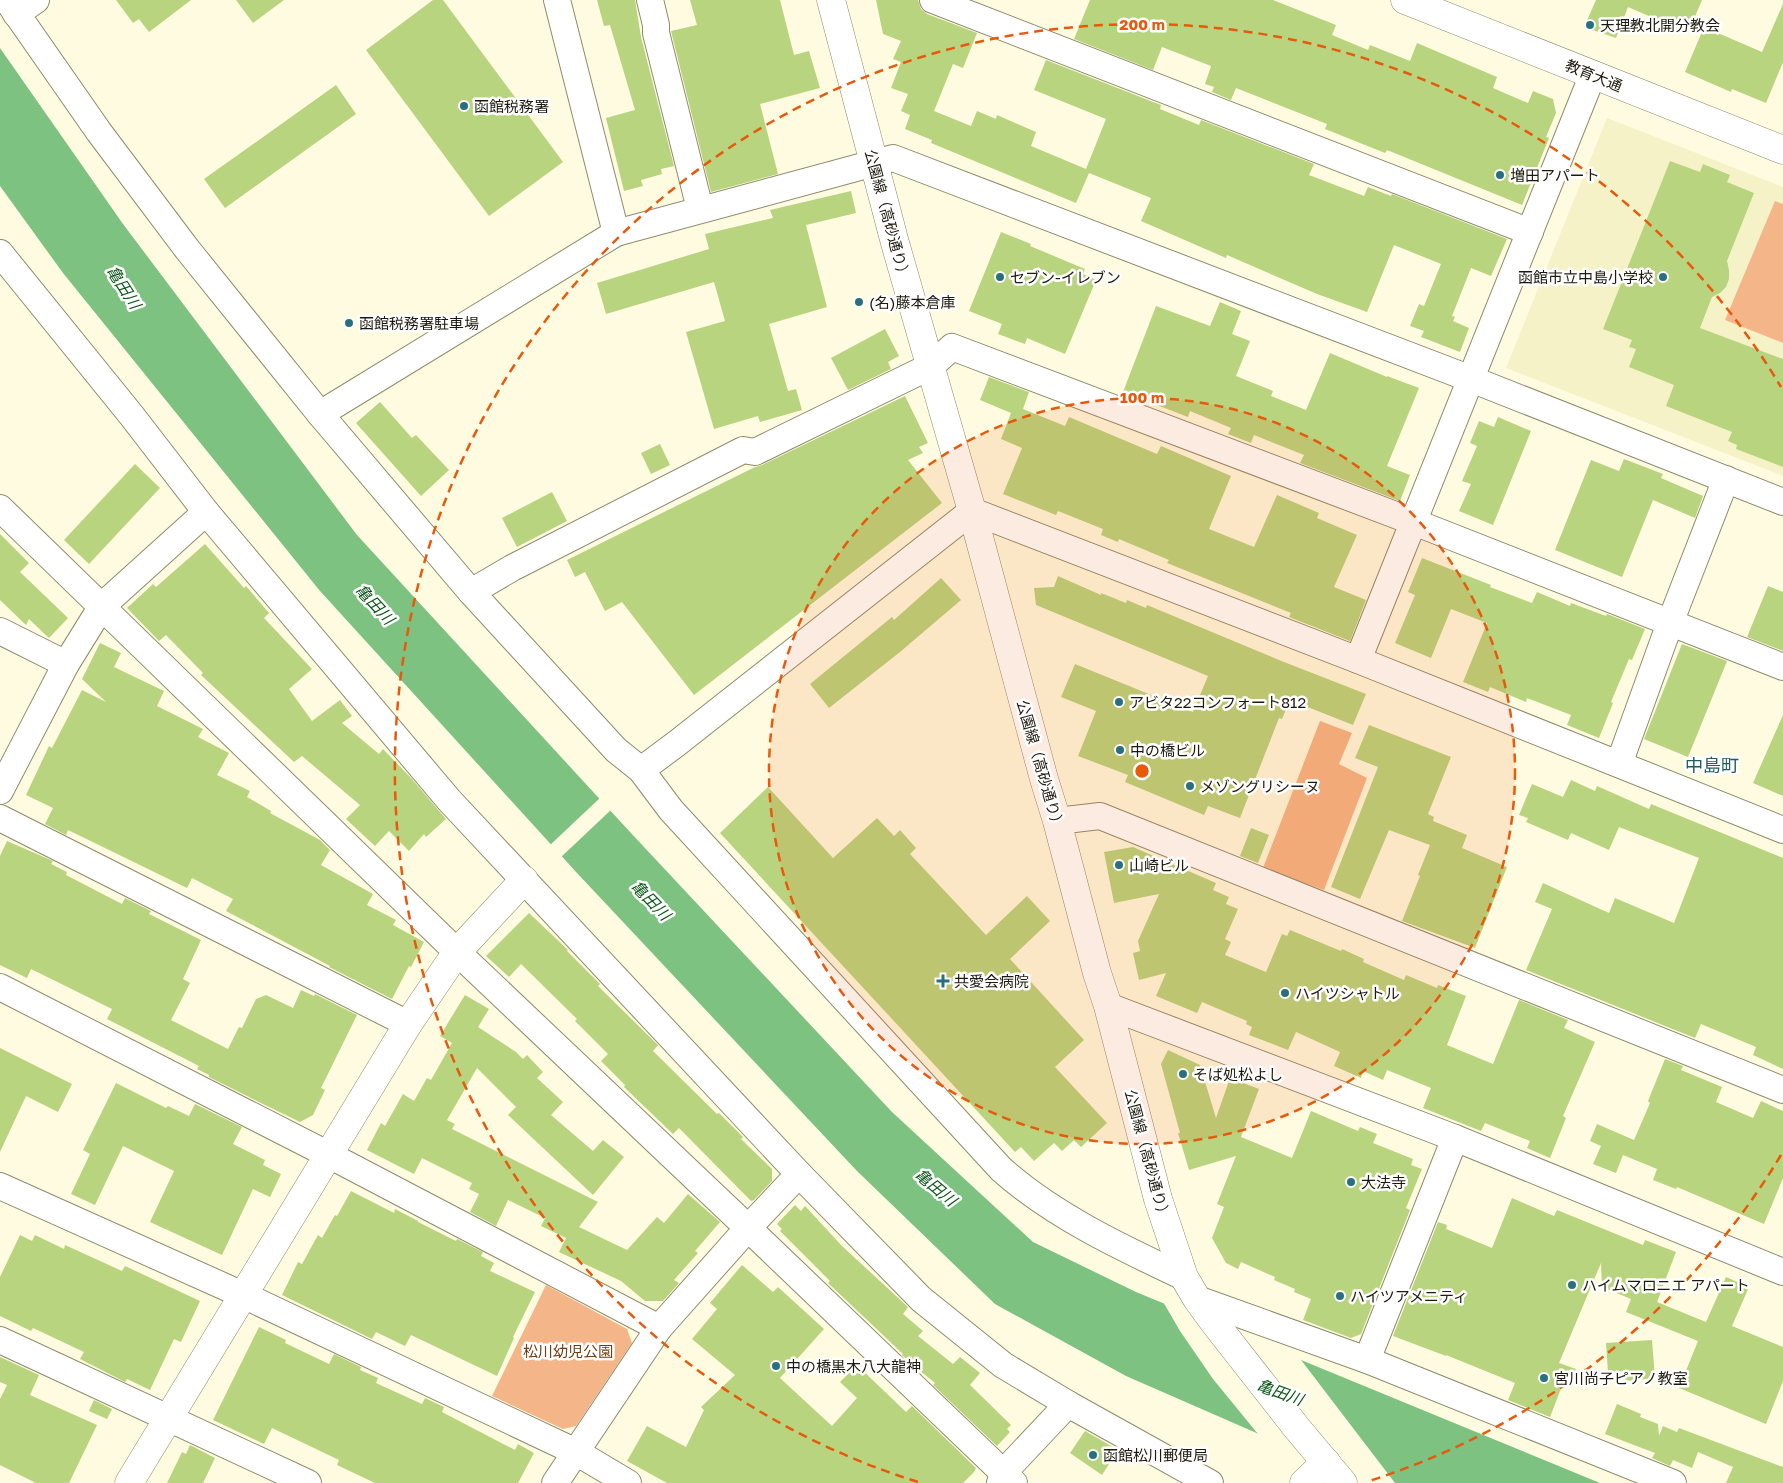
<svg xmlns="http://www.w3.org/2000/svg" width="1783" height="1483" font-family="'Golos Text','Noto Sans JP',sans-serif">
  <style>
    .built { fill: #f6f2c8 }
    .green { fill: #f4b688 }
    .water { fill: #7dc281 }
    .pier { fill: #fefbe0 }
    .building { fill: #b8d47f }
    .lines { fill: none; stroke-linecap: round; stroke-linejoin: round }
    .minor-casing { stroke: #8f8b6d; stroke-width: 28 }
    .tertiary-casing { stroke: #8f8b6d; stroke-width: 29 }
    .minor { stroke: #fff; stroke-width: 26 }
    .tertiary { stroke: #fff; stroke-width: 28 }
    .ring { fill: none; stroke: #e8590c; stroke-width: 2.5; stroke-dasharray: 9 6 }
    .poi-dot { fill: #29707d; stroke: #fff; stroke-width: 2 }
    .labels { text-anchor: middle; dominant-baseline: central; stroke-width: 5; stroke-linejoin: round; paint-order: stroke }
    .poi-label { font-size: 15px; fill: #1c1a0e; stroke: #fff; text-anchor: start }
    .street-label { font-size: 15px; fill: #1c1a0e; stroke: #fff }
    .park-label { font-size: 15px; fill: #704015; stroke: #fff }
    .water-label { font-size: 16px; font-style: italic; fill: #0e581c; stroke: #fff }
    .quarter-label { font-size: 18px; fill: #245c66; stroke: #fff }
    .centre { fill: #e8590c; stroke: #fff; stroke-width: 2.5 }
    .ring-label { font-size: 15px; text-anchor: middle; font-weight: bold; fill: #e8590c; stroke: #fff; stroke-width: 5; stroke-linejoin: round; paint-order: stroke }
  </style>
  <rect width="100%" height="100%" fill="#fefbe0"/>
  <path class="built" d="M1607 118 1783 187V476L1506 368Z"/>
  <g class="green">
    <path d="M1775 201 1783 204V343L1725 320Z"/>
    <path d="M1320 721 1352 733 1339 764 1367 778 1324 890 1263 868Z"/>
    <path d="M546 1285 627 1329 632 1343 576 1426 563 1429 492 1396Z"/>
  </g>
  <path class="water" d="M0 48 123 224 357 535 630 832 892 1112 1033 1242 1136 1292 1600 1483H1371L1126 1376 995 1304 857 1171 577 873 320 591 63 273 0 186Z"/>
  <g class="pier">
    <path d="M601 797 612 809 560 858 549 846Z"/>
    <path d="M1162 1300 1298 1356 1395 1483H1364L1258 1437V1434L1213 1379 1180 1331Z"/>
  </g>
  <g class="building">
    <path d="M116 0H191L149 32 139 19 133 23Z"/>
    <path d="M236 0H284L253 23Z"/>
    <path d="M433 0H443L563 162 489 216 366 50Z"/>
    <path d="M597 0H635L641 37 674 166 661 169 662 174 641 180 643 186 624 191 606 118 635 110 610 25 604 26Z"/>
    <path d="M690 0H780L794 55 809 51 820 88 760 104 778 174 711 192 671 31 697 25Z"/>
    <path d="M876 0H918L921 9 927 14 977 33 963 68 953 64 934 111 971 126 977 111 996 119 997 115 1036 132 1031 146 1086 169 1106 119 1034 90 1046 60 1161 105 1160 109 1199 125 1201 120 1314 164 1309 175 1364 196 1368 187 1391 196 1392 194 1507 239 1491 276 1471 268 1452 316 1455 317 1453 321 1469 328 1460 352 1421 337 1424 331 1410 326 1419 304 1424 306 1441 264 1394 245 1367 312 1317 294 1227 255 1226 258 1141 221 1151 198 1089 173 1076 203 931 143 932 140 905 129 910 115 901 111 908 94 891 88 901 62 893 59 901 41 883 34Z"/>
    <path d="M1090 0H1273L1336 25 1332 35 1368 50 1370 45 1410 61 1417 43 1497 77 1493 88 1528 103 1533 91 1553 99 1556 113 1546 137 1549 138 1522 205 1387 150 1385 153 1325 129 1327 124 1236 88 1231 100 1212 92 1214 87 1205 84 1211 66 1162 47 1153 70 1074 39Z"/>
    <path d="M1596 0H1702L1688 33 1628 7 1616 38 1584 27Z"/>
    <path d="M1783 4V62L1766 103 1732 89 1731 92 1685 72 1704 27 1762 52Z"/>
    <path d="M336 85 356 114 225 208 204 179Z"/>
    <path d="M1670 161 1700 172 1703 164 1730 175 1727 182 1754 193 1727 261 1729 270V279L1726 287 1720 293 1712 297 1700 328 1783 359V467L1736 449 1737 445 1728 441 1732 432 1666 406 1674 385 1629 367 1636 349 1629 347 1632 340 1603 329Z"/>
    <path d="M851 191 856 213 806 225 827 307 769 324 788 391 796 389 802 410 760 422 758 416 714 429 686 332 725 321 714 282 606 314 597 283 709 249 705 234 773 218 770 210Z"/>
    <path d="M1001 232 1031 244 1030 246 1085 269 1083 274 1096 280 1065 354 1027 338 1025 344 998 334 1002 324 969 311Z"/>
    <path d="M1220 302 1241 311 1232 334 1250 341 1236 376 1273 391 1271 396 1306 410 1330 353 1387 377V376L1419 388 1387 466 1410 475 1400 501 1300 463 1304 455 1254 435 1251 443 1228 434 1231 428 1190 411 1188 417 1123 392 1156 306 1210 326Z"/>
    <path d="M885 329 899 356 888 362 891 369 848 390 831 358Z"/>
    <path d="M989 377 1029 392 1023 409 1065 426 1069 417 1157 454 1161 446 1231 476 1209 529 1254 547 1277 495 1319 513 1317 518 1357 535 1334 587 1366 600 1350 641 1289 617 1291 613 1167 563 1169 560 1119 539 1118 542 1101 535 1103 529 1058 511 1056 515 1003 494 1022 448 1001 439 1011 413 980 400Z"/>
    <path d="M905 396 928 443 919 447 923 453 908 460 942 503 694 695 622 602 605 611 585 572 575 577 567 560 755 467 762 465Z"/>
    <path d="M380 402 412 438 416 435 449 470 421 496 356 423Z"/>
    <path d="M1498 417 1531 431 1493 525 1459 511 1471 484 1462 481 1477 446 1470 443 1479 421 1494 427Z"/>
    <path d="M660 444 670 465 651 474 641 453Z"/>
    <path d="M1624 459 1663 474 1661 478 1703 496 1695 518 1653 500 1622 577 1555 550 1591 460 1619 471Z"/>
    <path d="M135 464 160 488 89 564 64 540Z"/>
    <path d="M552 492 567 521 517 547 502 518Z"/>
    <path d="M0 534 29 563 20 572 68 618 49 638 29 619 26 625 0 600Z"/>
    <path d="M205 544 244 588 246 586 269 613 264 618 312 669 289 689 312 721 340 700 352 716 342 723 379 754 383 749 412 779 446 819 426 837 424 834 409 851 389 831 375 846 346 819 360 805 302 756 294 762 201 675 203 673 166 635 159 641 127 608 153 584 156 587Z"/>
    <path d="M1422 558 1491 585 1490 587 1532 603 1537 592 1570 606 1571 603 1606 616 1607 614 1645 629 1632 660 1629 659 1611 702 1613 703 1599 738 1567 725 1571 715 1527 698 1526 702 1490 687 1488 692 1463 682 1487 623 1451 609 1431 658 1395 643 1415 595 1408 592Z"/>
    <path d="M1058 576 1101 595V593L1126 603 1127 600 1146 608 1147 605 1284 662 1366 694 1353 725 1290 700 1282 719 1279 718 1240 818 1208 806 1204 815 1125 782 1128 775 1078 756 1096 711 1061 697 1075 664 1193 712 1208 676 1036 605 1034 588 1054 587Z"/>
    <path d="M941 578 961 600 900 652 829 708 810 684 892 617 894 620Z"/>
    <path d="M1768 586 1783 592V651L1747 637Z"/>
    <path d="M100 643 121 653 114 667 164 691 157 706 203 729 198 737 229 753 217 775 250 791 247 797 271 811 270 813 320 840 330 850 321 865 373 894 367 905 396 920 393 925 424 942 411 967 409 966 392 999 329 967 330 966 226 911 233 899 192 878 187 888 68 830 66 835 45 824 53 808 26 795 49 746 52 748 82 690 106 702 82 679Z"/>
    <path d="M1682 644 1727 661 1688 757 1644 739Z"/>
    <path d="M1783 715V796L1753 783Z"/>
    <path d="M1369 725 1451 757 1428 814 1434 817 1433 821 1467 835 1462 848 1507 867 1475 948 1402 921 1420 876 1418 875 1430 845 1389 830 1360 899 1331 887 1378 767 1355 758Z"/>
    <path d="M1571 780 1595 791 1597 786 1649 809 1651 804 1783 858V1069L1753 1055 1756 1047 1701 1024 1695 1038 1526 970 1552 909 1535 902 1543 883 1609 913 1615 898 1674 923 1699 858 1619 827 1609 850 1571 833 1568 840 1526 822 1528 818 1519 815 1532 784 1563 797Z"/>
    <path d="M768 787 833 858 877 818 894 836 900 830 916 848 910 854 986 935 1027 896 1050 921 1010 959 1084 1040 1055 1067 1107 1123 1081 1147 1074 1140 1062 1151 1054 1143 1034 1161 1021 1147 1015 1152 720 833Z"/>
    <path d="M1251 828 1269 835 1258 863 1240 856Z"/>
    <path d="M7 841 53 861 51 864 67 872 66 875 122 904 125 898 151 911 149 914 201 940 183 979 190 983 171 1020 228 1049 239 1027 242 1028 256 999 266 995 293 1008 301 990 314 996 315 994 357 1015 321 1088 325 1090 313 1115 300 1122 261 1103 209 1077V1075L197 1069 199 1066 107 1019 112 1009 31 969 27 978 0 965V856Z"/>
    <path d="M1133 847 1216 883 1213 890 1229 897 1226 904 1238 909 1225 939 1231 942 1225 955 1266 972 1282 934 1287 936 1290 930 1341 951 1342 949 1364 959 1363 962 1404 980 1406 975 1437 988 1438 985 1466 996 1447 1045 1493 1064 1519 1000 1568 1020 1564 1028 1595 1042 1563 1116 1566 1118 1550 1158 1527 1148 1530 1141 1485 1123 1481 1131 1423 1108 1431 1088 1387 1070 1383 1080 1363 1071 1361 1078 1334 1066 1340 1052 1296 1032 1288 1050 1249 1035 1252 1027 1246 1024 1247 1021 1202 1002 1197 1013 1156 996 1166 973 1139 980 1133 953 1140 951 1138 941 1159 894 1114 903 1104 852Z"/>
    <path d="M529 913 568 950 567 951 600 984 598 986 658 1045 653 1051 717 1114 719 1113 743 1137 741 1139 772 1169V1181L754 1200 751 1201 679 1128 673 1134 624 1087 625 1085 601 1061 608 1054 575 1021 577 1019 521 964 509 977 486 956Z"/>
    <path d="M465 995 489 1009 478 1027 516 1052 523 1059 527 1055 543 1072 537 1078 563 1102 551 1115 593 1151 603 1140 624 1157 593 1195 508 1115 516 1107 477 1068 447 1120 455 1124 452 1129 598 1202 579 1227 627 1250 657 1217 664 1223 688 1194 720 1222 695 1251 698 1253 674 1280 679 1283 663 1301H645L621 1281 559 1252 566 1238 541 1226 545 1218 508 1200 496 1226 470 1212 479 1194 469 1189 472 1183 422 1158 414 1174 367 1150 381 1123 385 1126 403 1094 414 1101 427 1078 431 1080 452 1043 440 1036Z"/>
    <path d="M0 1048 72 1084 58 1112 26 1096 0 1152Z"/>
    <path d="M1168 1050 1200 1065 1216 1118 1230 1078 1259 1089 1241 1137 1292 1158 1311 1111 1358 1131 1360 1127 1377 1134 1373 1143 1413 1159 1411 1165 1422 1169 1406 1208 1410 1210 1361 1334 1351 1338 1303 1320 1311 1299 1294 1292 1295 1289 1274 1280 1275 1277 1241 1262 1238 1269 1226 1263 1212 1238 1224 1207 1217 1204 1236 1156 1189 1170 1178 1133H1180L1161 1064Z"/>
    <path d="M1665 1059 1683 1066 1681 1070 1722 1087 1716 1102 1753 1118 1761 1101 1783 1111V1178L1764 1224 1677 1187 1676 1189 1653 1180 1657 1169 1623 1155 1616 1173 1593 1164 1601 1146 1590 1141 1597 1124 1634 1140 1650 1103 1648 1101Z"/>
    <path d="M116 1083 166 1108 168 1106 189 1116 195 1104 242 1127 233 1144 265 1160 263 1165 281 1174 270 1197 253 1189 222 1255 150 1222 174 1171 123 1146 95 1205 71 1194 90 1154 83 1150Z"/>
    <path d="M351 1191 394 1213 395 1209 418 1221V1222L456 1241 457 1239 483 1252 481 1256 494 1263 490 1271 535 1292 513 1337 514 1338 497 1376 411 1335 405 1346 376 1332 372 1339 282 1295 298 1262 302 1264 318 1235 322 1238 335 1215 337 1216Z"/>
    <path d="M1512 1198 1554 1216 1557 1210 1643 1245 1645 1240 1676 1252 1657 1302 1706 1322 1726 1277 1749 1287 1732 1326 1783 1347V1381L1766 1424 1679 1388 1698 1341 1626 1312 1631 1299 1602 1287 1601 1263 1559 1363 1576 1369 1570 1385 1562 1386 1550 1417 1508 1400 1515 1383 1446 1355V1356L1393 1336 1438 1222 1447 1225 1446 1229 1492 1248Z"/>
    <path d="M795 1205 801 1211 805 1206 842 1246 908 1307 903 1314 923 1331 918 1336 953 1364 960 1357 980 1373 970 1385 1011 1425 1007 1429 1010 1432 997 1446 933 1385 935 1383 913 1365 902 1355 903 1354 828 1283 830 1281 780 1231 782 1229 777 1224Z"/>
    <path d="M20 1235 32 1241 35 1235 64 1249 65 1245 122 1271 125 1266 200 1301 181 1342 174 1339 150 1390 127 1379 125 1382 80 1359 84 1352 33 1328 31 1331 0 1316V1277Z"/>
    <path d="M742 1265 773 1292 778 1287 824 1329 780 1378 832 1426 857 1398 840 1382 857 1365 906 1412 912 1406 976 1468 974 1472 963 1483H667L627 1461 647 1426 686 1447 704 1410 701 1407 735 1375 692 1339 717 1309 710 1303Z"/>
    <path d="M259 1327 286 1340 285 1343 329 1364 334 1354 361 1367 360 1370 378 1378 376 1383 422 1404 425 1398 444 1407 442 1412 515 1450 518 1444 534 1453 518 1483H375L337 1465 339 1460 272 1428 264 1444 213 1420Z"/>
    <path d="M1652 1340 1655 1378 1625 1381 1629 1371 1608 1372 1606 1343Z"/>
    <path d="M0 1357 39 1375 30 1395 97 1425 69 1483H36L0 1465V1399L7 1385 0 1382Z"/>
    <path d="M94 1400 112 1409 107 1419 89 1411Z"/>
    <path d="M1617 1404 1641 1414 1640 1417 1658 1424 1659 1436 1663 1426 1677 1432 1679 1428 1783 1467V1483H1726L1733 1467 1698 1452 1692 1468 1673 1460 1670 1466 1652 1458 1655 1453 1605 1434Z"/>
    <path d="M1085 1431 1118 1450 1102 1475 1070 1453Z"/>
    <path d="M190 1445 215 1458 203 1483H167L182 1452 186 1454Z"/>
  </g>
  <g class="lines">
    <g class="minor-casing">
      <g id="minor">
        <path d="M7 0 99 132 187 249 320 414 471 592 616 750 641 770 671 810 1001 1169C1052 1215 1122 1248 1184 1277"/>
        <path d="M650 0 656 25V33L700 209"/>
        <path d="M933 0 1530 232"/>
        <path d="M16 14 36 0"/>
        <path d="M616 233 893 158 1471 379 1783 502"/>
        <path d="M0 253 132 416 206 512 449 800 799 1174 921 1299 1003 1365 1068 1404 1210 1483"/>
        <path d="M320 414 616 233 557 0"/>
        <path d="M0 508 457 952 748 1228 1014 1483"/>
        <path d="M471 592 512 568 743 450 755 452 931 366 952 347 1414 522 1783 667"/>
        <path d="M0 631 66 664"/>
        <path d="M1358 660 1593 74"/>
        <path d="M1619 764 1670 623 1726 479"/>
        <path d="M641 770 676 744 972 511 1358 660 1783 830"/>
        <path d="M0 791 66 664 102 606 206 512"/>
        <path d="M0 818 408 1024"/>
        <path d="M1057 821 1100 816 1783 1090"/>
        <path d="M0 987 329 1155 659 1328"/>
        <path d="M1108 1006 1455 1138 1783 1272"/>
        <path d="M0 1186 243 1295 576 1452 628 1483"/>
        <path d="M1197 1299 1367 1360 1673 1483"/>
        <path d="M0 1340 308 1483"/>
        <path d="M1367 1360 1455 1138"/>
        <path d="M555 1483 659 1328 748 1228 799 1174"/>
        <path d="M1000 1483 1003 1473 1068 1404"/>
      </g>
    </g>
    <g class="tertiary-casing">
      <g id="tertiary">
        <path d="M831 0 895 243 972 511 1044 779 1057 821 1097 973 1108 1006 1158 1199 1184 1277 1197 1299 1213 1321 1296 1427 1343 1483"/>
        <path d="M1405 0 1783 150"/>
        <path d="M129 1483 408 1024 457 952 524 880"/>
        <path d="M1304 1483 1326 1462"/>
      </g>
    </g>
    <use href="#minor" class="minor"/>
    <use href="#tertiary" class="tertiary"/>
  </g>
  <circle cx="1142" cy="771" r="373" fill="#e8590c" fill-opacity=".12"/>
  <g class="ring">
    <circle cx="1142" cy="771" r="373"/>
    <path d="M1781 1155A746 746 0 0 1 1366 1482M918 1482A746 746 0 1 1 1781 387"/>
  </g>
  <g class="poi-dot">
    <circle cx="1590" cy="25" r="5"/>
    <circle cx="464" cy="106" r="5"/>
    <circle cx="1500" cy="175" r="5"/>
    <circle cx="1000" cy="277" r="5"/>
    <circle cx="1663" cy="277" r="5"/>
    <circle cx="859" cy="302" r="5"/>
    <circle cx="349" cy="323" r="5"/>
    <circle cx="1119" cy="702" r="5"/>
    <circle cx="1120" cy="750" r="5"/>
    <circle cx="1190" cy="786" r="5"/>
    <circle cx="1119" cy="865" r="5"/>
    <path d="M940.5 973.5h5v5h5v5h-5v5h-5v-5h-5v-5h5z"/>
    <circle cx="1285" cy="993" r="5"/>
    <circle cx="1183" cy="1074" r="5"/>
    <circle cx="1351" cy="1182" r="5"/>
    <circle cx="1572" cy="1285" r="5"/>
    <circle cx="1340" cy="1296" r="5"/>
    <circle cx="776" cy="1366" r="5"/>
    <circle cx="1544" cy="1378" r="5"/>
    <circle cx="1093" cy="1455" r="5"/>
  </g>
  <g class="labels">
    <g class="poi-label">
      <text x="1600" y="25">天理教北開分教会</text>
      <text x="474" y="106">函館税務署</text>
      <text x="1510" y="175">増田アパート</text>
      <text x="1010" y="277">セブン-イレブン</text>
      <text x="1653" y="277" text-anchor="end">函館市立中島小学校</text>
      <text x="869" y="302">(名)藤本倉庫</text>
      <text x="359" y="323">函館税務署駐車場</text>
      <text x="1129" y="702">アビタ22コンフォート812</text>
      <text x="1130" y="750">中の橋ビル</text>
      <text x="1200" y="786">メゾングリシーヌ</text>
      <text x="1129" y="865">山崎ビル</text>
      <text x="954" y="981">共愛会病院</text>
      <text x="1295" y="993">ハイツシャトル</text>
      <text x="1193" y="1074">そば処松よし</text>
      <text x="1361" y="1182">大法寺</text>
      <text x="1582" y="1285">ハイムマロニエ アパート</text>
      <text x="1350" y="1296">ハイツアメニティ</text>
      <text x="786" y="1366">中の橋黒木八大龍神</text>
      <text x="1554" y="1378">宮川尚子ピアノ教室</text>
      <text x="1103" y="1455">函館松川郵便局</text>
    </g>
    <g class="street-label">
      <text transform="translate(1594 75) rotate(22)">教育大通</text>
      <text transform="translate(888 215) rotate(75)">公園線（高砂通り）</text>
      <text transform="translate(1041 765) rotate(74)">公園線（高砂通り）</text>
      <text transform="translate(1148 1155) rotate(75)">公園線（高砂通り）</text>
    </g>
    <g class="park-label">
      <text x="568" y="1351">松川幼児公園</text>
    </g>
    <g class="water-label">
      <text transform="translate(124 287) rotate(57)">亀田川</text>
      <text transform="translate(375 604) rotate(47)">亀田川</text>
      <text transform="translate(651 900) rotate(46)">亀田川</text>
      <text transform="translate(936 1187) rotate(40)">亀田川</text>
      <text transform="translate(1280 1392) rotate(20)">亀田川</text>
    </g>
    <g class="quarter-label">
      <text x="1712" y="765">中島町</text>
    </g>
  </g>
  <circle cx="1142" cy="771" r="8" class="centre"/>
  <g class="ring-label">
    <text x="1142" y="30">200 m</text>
    <text x="1142" y="403">100 m</text>
  </g>
</svg>
